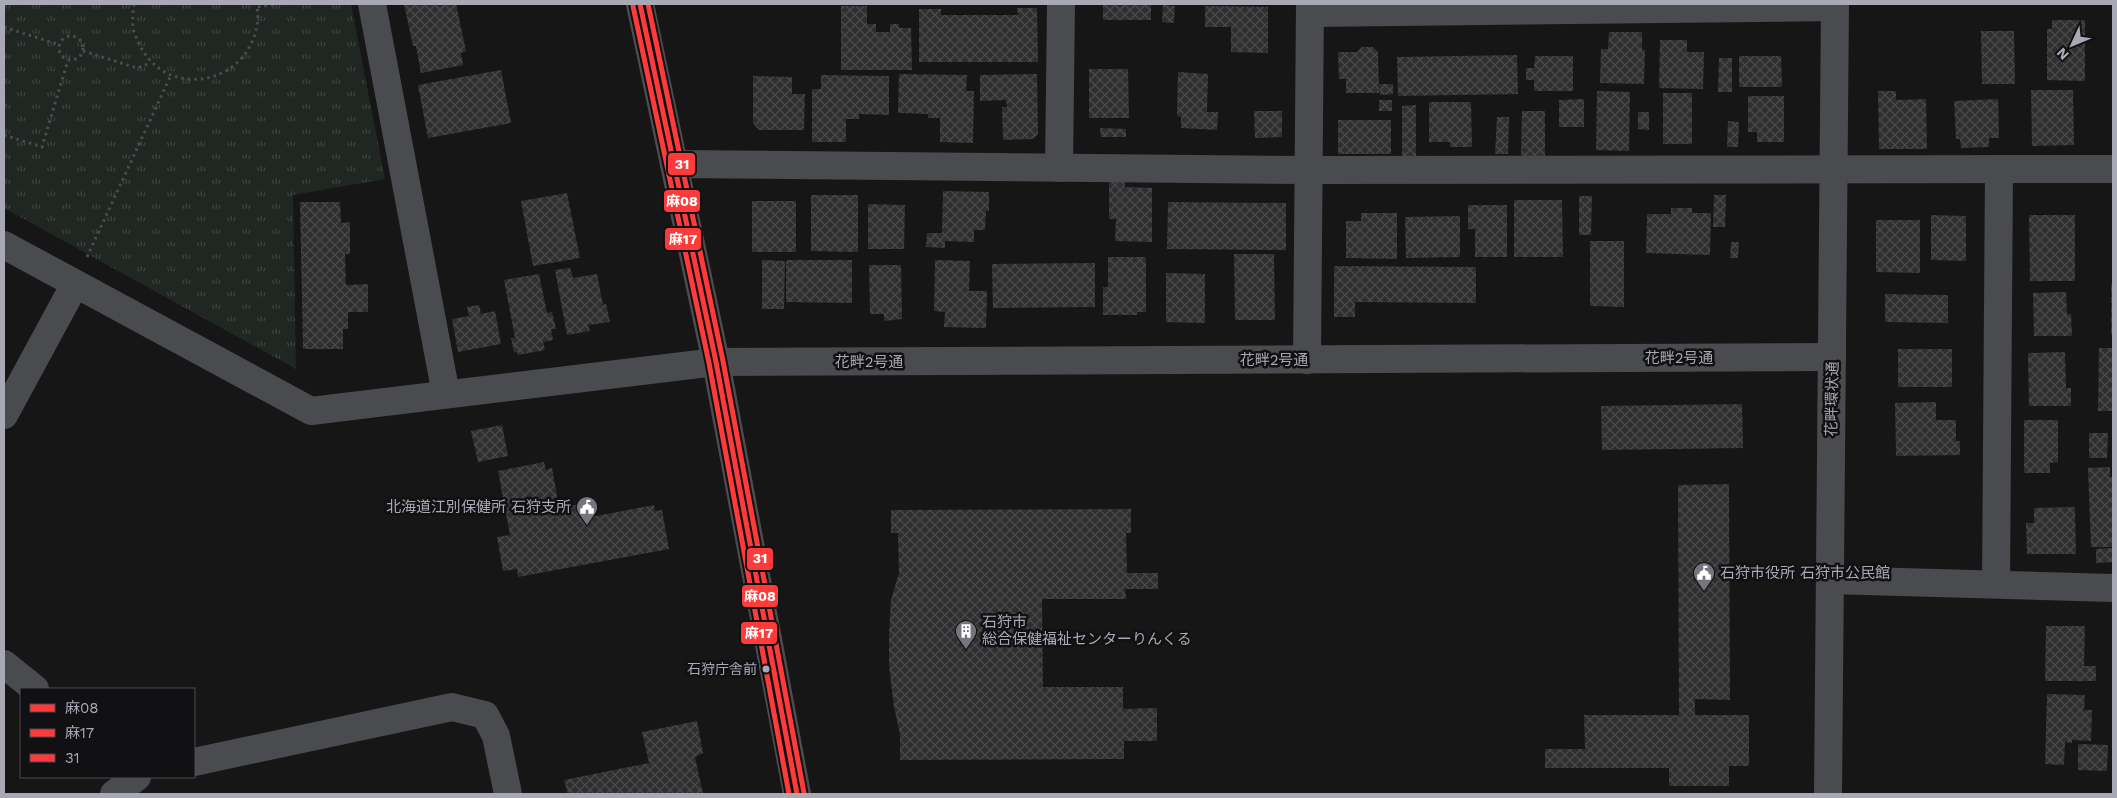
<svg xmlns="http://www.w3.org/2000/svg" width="2117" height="798" font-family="'Work Sans','Noto Sans JP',sans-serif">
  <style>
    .park { fill: url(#park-tufts) }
    .building { fill: url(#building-cross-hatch) }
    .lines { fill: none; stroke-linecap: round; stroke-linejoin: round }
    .path { stroke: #4c4c4f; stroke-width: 3; stroke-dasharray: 2.5 4; stroke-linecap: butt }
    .minor { stroke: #4a4b4f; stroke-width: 28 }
    .major { stroke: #4d4d50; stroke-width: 28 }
    .bus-1-casing { stroke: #111012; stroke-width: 9 }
    .bus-2-casing { stroke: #111012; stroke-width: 9 }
    .bus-3-casing { stroke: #111012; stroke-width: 9 }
    .bus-1 { stroke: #ff3a3a; stroke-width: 5 }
    .bus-2 { stroke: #ff3a3a; stroke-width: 5 }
    .bus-3 { stroke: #ff3a3a; stroke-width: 5 }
    .bus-dot { fill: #a8a9b5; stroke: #111012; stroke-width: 2 }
    .labels { text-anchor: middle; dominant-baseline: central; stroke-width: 5; stroke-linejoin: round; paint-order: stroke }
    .bus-label { font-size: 14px; fill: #a8a9b5; stroke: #111012; text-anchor: end }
    .street-label { font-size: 15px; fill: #a8a9b5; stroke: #111012 }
    .poi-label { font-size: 15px; fill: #a8a9b5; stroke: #111012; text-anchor: start }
    .line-badge { stroke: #111012; stroke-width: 2 }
    .badge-label { font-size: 14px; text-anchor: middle; font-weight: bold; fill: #fff }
  </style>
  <defs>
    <pattern id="park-tufts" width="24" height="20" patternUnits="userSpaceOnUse" patternTransform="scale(1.25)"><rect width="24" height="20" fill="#202622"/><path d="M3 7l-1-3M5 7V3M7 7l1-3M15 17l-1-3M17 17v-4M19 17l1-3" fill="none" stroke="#3e4340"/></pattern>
    <pattern id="building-cross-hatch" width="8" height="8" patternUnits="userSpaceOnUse" patternTransform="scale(1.25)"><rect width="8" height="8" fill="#2f2f30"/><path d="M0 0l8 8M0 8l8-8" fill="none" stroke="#4a4a4c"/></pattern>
  </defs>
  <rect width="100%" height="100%" fill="#161616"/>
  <path class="park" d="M4 4H351L385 179 293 195 296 369 4 208Z"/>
  <g class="building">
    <path d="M404 4H456L466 51 461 53 463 65 421 73 416 46H413Z"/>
    <rect x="1103" y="4" width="48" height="16"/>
    <path d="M1163 5 1175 6 1174 23 1162 22Z"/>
    <path d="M841 6H867V24H876V32H890V24H899V28H911L912 70H841Z"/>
    <path d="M1205 6 1268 7V53L1231 52V27H1205Z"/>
    <path d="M1017 8H1037L1038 62H919V9H941V15H1018Z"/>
    <path d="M2052 20H2085V81L2047 80V29H2052Z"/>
    <path d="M1981 31H2014L2015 84H1982Z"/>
    <path d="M1609 32H1642V50H1645L1644 84 1600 83 1601 49H1608Z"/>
    <path d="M1660 40H1687V52H1704L1703 89 1659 88Z"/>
    <path d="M1362 47H1373L1378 52 1379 93H1346V79H1339L1338 52H1357Z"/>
    <path d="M1517 55 1518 94 1398 96 1397 57Z"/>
    <path d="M1535 56H1573V91H1534V80H1526V68H1534Z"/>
    <path d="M1739 56H1781L1782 87H1739Z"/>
    <path d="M1719 58H1732V92H1718Z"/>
    <path d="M1089 69H1128L1129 118H1089Z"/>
    <path d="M501 70 511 123 428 138 418 85Z"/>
    <path d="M1178 72 1208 74 1207 112H1218L1217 130 1181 128V117L1177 116Z"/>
    <path d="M899 74 967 75 966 91H974L973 143 940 142V118H928V114L898 113Z"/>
    <path d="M1037 74 1038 134 1033 139 1003 140 1002 107H1007L1006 100 980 101V75Z"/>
    <path d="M821 75 889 76V115L859 114V119H846V142H812V89H821Z"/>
    <path d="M753 76 792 77V94H805L804 130H759L753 123Z"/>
    <path d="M1379 84H1393V94L1380 95Z"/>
    <path d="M2031 90H2073L2074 145 2032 146Z"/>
    <path d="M1597 91 1630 92 1629 151 1596 150Z"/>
    <path d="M1878 91H1896V100L1926 99 1927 149H1879Z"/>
    <rect x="1663" y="93" width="29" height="51"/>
    <path d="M1748 96H1784V142H1757V132H1748Z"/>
    <path d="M1584 99V127H1559V100Z"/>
    <path d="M1998 99 1999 138H1989V147L1961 148 1960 139H1956L1954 101Z"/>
    <rect x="1379" y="100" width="13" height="11"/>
    <path d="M1429 102H1471L1472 147H1450V142H1429Z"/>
    <path d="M1416 105V158L1402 157V106Z"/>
    <path d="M1254 111H1282V137L1255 138Z"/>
    <path d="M1522 111H1545V156H1521Z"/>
    <path d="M1638 112H1649V130L1638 129Z"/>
    <path d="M1497 117H1509L1508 154H1495Z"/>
    <rect x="1338" y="120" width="53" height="34"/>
    <path d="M1728 121 1739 122 1738 147H1727Z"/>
    <path d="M1100 128 1126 129V137H1101Z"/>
    <path d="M1109 180H1125V187L1152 188V242L1115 241 1116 219H1109Z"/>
    <path d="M943 191 989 192V211H986L985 230H974V242L945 241V248L926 247 927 233H942Z"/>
    <path d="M567 193 580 258 533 266 521 201Z"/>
    <path d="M811 195H858V252L811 251Z"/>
    <path d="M1714 195H1726L1725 227H1713Z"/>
    <path d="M1579 196H1592L1591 235H1579Z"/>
    <path d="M1514 200H1562L1563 257H1514Z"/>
    <rect x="752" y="201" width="44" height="51"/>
    <path d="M300 202H340L341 223 350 222V254H345L346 285 368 284V312H348V329H343V349H303Z"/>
    <path d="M1168 202 1286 203V250L1167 249Z"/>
    <path d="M868 204 905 205 904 249H868Z"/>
    <path d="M1468 205H1507V257H1475V229H1468Z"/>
    <path d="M1671 208H1692V213H1711L1710 255 1646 253 1647 214H1671Z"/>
    <path d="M1361 213H1397V259L1346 258V221H1361Z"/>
    <path d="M1931 215 1966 216V261L1931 260Z"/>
    <path d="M2029 215H2075V281H2030Z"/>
    <path d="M1460 216V257L1406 258 1405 217Z"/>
    <path d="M1876 220H1920V273L1876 272Z"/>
    <path d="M1590 241H1624V307L1590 306Z"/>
    <path d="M1731 242H1739L1738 258H1730Z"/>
    <path d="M1234 254H1274L1275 320H1235Z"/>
    <path d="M1108 257H1146V312H1137V315H1103V287H1108Z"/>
    <path d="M762 260 785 261 784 309H762Z"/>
    <path d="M786 260H852V303L786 302Z"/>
    <path d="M935 260 970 261 969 291H987L986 328 944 327 945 312 934 311Z"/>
    <path d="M1095 263V307L993 308 992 264Z"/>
    <path d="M869 265H901L902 319 884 321V314H870Z"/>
    <path d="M1334 266 1476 267V303L1355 302V317H1334Z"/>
    <path d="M570 268 573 278 597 274 603 305 606 304 610 322 588 325 590 331 567 335 555 270Z"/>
    <path d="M1166 273 1205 274V323L1166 322Z"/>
    <path d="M539 274 547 313 552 312 556 329H551L553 340 543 342 545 350 518 355 517 352H514L511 338H515L504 280Z"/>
    <rect x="2111" y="283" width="2" height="52"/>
    <path d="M2066 292 2067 314H2071L2072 336H2034L2033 293Z"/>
    <path d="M1885 294 1948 295V323L1885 322Z"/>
    <path d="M479 305 481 314 495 311 501 344 458 352 452 319 469 316 467 307Z"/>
    <path d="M2099 348H2113V411H2098Z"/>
    <rect x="1898" y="349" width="54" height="38"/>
    <path d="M2065 352 2066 388H2071V406H2029L2028 353Z"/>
    <path d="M1936 402V420H1956V441H1960V455L1896 456 1895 403Z"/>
    <path d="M1742 404 1743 448 1602 450 1601 406Z"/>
    <path d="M2024 420H2058V462L2050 463V473H2024Z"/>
    <path d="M502 425 508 456 478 462 471 431Z"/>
    <path d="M2089 433H2108L2107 458H2089Z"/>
    <path d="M544 462 546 470 552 468 559 508 588 503 591 517 654 505 655 511 662 510 669 549 518 577 517 569 503 571 497 537 510 535 498 471Z"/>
    <path d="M2110 467V477H2113V547H2091L2088 468Z"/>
    <path d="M1729 484 1730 700 1695 699V715H1749V766H1729V786H1669V768H1545V749H1585L1584 715H1679L1678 485Z"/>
    <path d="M2075 507 2076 554H2027L2026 523H2034V508Z"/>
    <path d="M1131 509V533H1126L1127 573H1158V589H1125L1126 599H1042L1043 687H1123V709L1157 708V741H1124V759L900 760V734L894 707 889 666V634L891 600 899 573 898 533H891V510Z"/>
    <path d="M2113 548V562L2096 563V549Z"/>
    <path d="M2046 626H2085L2084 666H2096V681H2045Z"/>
    <path d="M2047 694 2085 695 2084 710H2092L2091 741 2072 740V743L2065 742 2064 765 2045 764Z"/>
    <path d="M697 721 703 753 695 757 703 794H568L564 780 649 763 642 732Z"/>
    <path d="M2078 744 2108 745 2107 771 2078 770Z"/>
  </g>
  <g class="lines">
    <g class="path">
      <path d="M134 4C133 11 132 19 133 27 133 32 136 37 138 41 161 98 242 89 256 30 258 22 259 12 256 4"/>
      <path d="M258 7 277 4"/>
      <path d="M4 27 60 45"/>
      <circle cx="71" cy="48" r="12"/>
      <path d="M83 51 137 68 151 63"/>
      <path d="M4 135 42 147 68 60"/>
      <path d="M87 257 171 75"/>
    </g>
    <g class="minor">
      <path d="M372 4 446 394"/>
      <path d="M1310 13 1835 7"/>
      <path d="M674 164 1308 170 2113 169"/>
      <path d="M1059 168 1061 4"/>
      <path d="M4 245 311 411 716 362 1832 357"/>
      <path d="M1307 360 1310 4"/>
      <path d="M4 415 75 284"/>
      <path d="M1830 580 2113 588"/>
      <path d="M1996 584 1999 169"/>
      <path d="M4 664 35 689"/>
      <path d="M194 762 452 707 485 715 496 736 508 794"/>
      <path d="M114 794 137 777"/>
      <path d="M1828 794 1835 4"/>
    </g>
    <path class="major" d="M640 4 716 362 797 794"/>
    <g class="bus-1-casing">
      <path id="bus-1" d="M640 4 716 362 797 794"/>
    </g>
    <g class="bus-2-casing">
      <path id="bus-2" d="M633 6 709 363 789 794"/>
    </g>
    <g class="bus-3-casing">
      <path id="bus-3" d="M648 4 723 361 804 793"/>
    </g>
    <use href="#bus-1" class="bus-1"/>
    <use href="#bus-2" class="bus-2"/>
    <use href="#bus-3" class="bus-3"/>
  </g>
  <defs>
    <g id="civic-pin" transform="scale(1.125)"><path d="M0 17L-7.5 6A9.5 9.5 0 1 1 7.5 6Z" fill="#75767d" stroke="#111012"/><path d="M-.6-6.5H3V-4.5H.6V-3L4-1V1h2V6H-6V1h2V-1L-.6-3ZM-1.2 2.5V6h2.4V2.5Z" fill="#fff"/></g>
    <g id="building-pin" transform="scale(1.125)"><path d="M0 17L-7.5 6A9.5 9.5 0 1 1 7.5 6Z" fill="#75767d" stroke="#111012"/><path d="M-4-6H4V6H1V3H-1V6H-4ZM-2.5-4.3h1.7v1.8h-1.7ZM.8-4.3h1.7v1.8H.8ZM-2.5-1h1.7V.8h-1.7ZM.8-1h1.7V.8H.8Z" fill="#fff"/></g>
  </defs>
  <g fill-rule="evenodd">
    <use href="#civic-pin" x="587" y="507"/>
    <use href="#civic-pin" x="1704" y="573"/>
    <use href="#building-pin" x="966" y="631"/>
  </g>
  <circle class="bus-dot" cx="766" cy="669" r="4.5"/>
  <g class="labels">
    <g class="bus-label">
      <text x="757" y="669">石狩庁舎前</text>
    </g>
    <g class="street-label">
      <text x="1679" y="358">花畔2号通</text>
      <text x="1274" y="360">花畔2号通</text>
      <text x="869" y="362">花畔2号通</text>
      <text transform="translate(1832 399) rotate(-89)">花畔環状通</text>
    </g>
    <g class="poi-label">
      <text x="571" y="507" text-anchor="end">北海道江別保健所 石狩支所</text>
      <text x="1720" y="573">石狩市役所 石狩市公民館</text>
      <text x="982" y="622">石狩市<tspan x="982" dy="17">総合保健福祉センターりんくる</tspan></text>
    </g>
  </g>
  <g class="line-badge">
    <rect x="667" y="152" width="29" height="24" rx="5" fill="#ff3a3a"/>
    <rect x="663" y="189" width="38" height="24" rx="5" fill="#ff3a3a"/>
    <rect x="664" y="227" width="38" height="24" rx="5" fill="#ff3a3a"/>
    <rect x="746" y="547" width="28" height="24" rx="5" fill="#ff3a3a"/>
    <rect x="741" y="584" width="38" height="24" rx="5" fill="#ff3a3a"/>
    <rect x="740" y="621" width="38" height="24" rx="5" fill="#ff3a3a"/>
  </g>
  <g class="badge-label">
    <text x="682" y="169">31</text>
    <text x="682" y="206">麻08</text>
    <text x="683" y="244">麻17</text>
    <text x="760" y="563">31</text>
    <text x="760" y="601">麻08</text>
    <text x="759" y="638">麻17</text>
  </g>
  <rect width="2117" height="798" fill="none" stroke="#a8a9b5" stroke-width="10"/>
  <rect x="20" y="688" width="175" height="90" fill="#111012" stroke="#4d4d53"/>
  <rect x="30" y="704" width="25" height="8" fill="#ff3a3a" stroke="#4d4d53"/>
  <text x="65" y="713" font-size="15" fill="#a8a9b5">麻08</text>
  <rect x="30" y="729" width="25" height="8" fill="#ff3a3a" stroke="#4d4d53"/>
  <text x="65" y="738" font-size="15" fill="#a8a9b5">麻17</text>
  <rect x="30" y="754" width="25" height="8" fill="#ff3a3a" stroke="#4d4d53"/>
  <text x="65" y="763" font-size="15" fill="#a8a9b5">31</text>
  <g transform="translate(2072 45) rotate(226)" stroke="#111012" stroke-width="4" paint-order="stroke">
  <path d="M0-4L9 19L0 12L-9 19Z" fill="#a8a9b5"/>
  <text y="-8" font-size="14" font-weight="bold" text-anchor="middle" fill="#a8a9b5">N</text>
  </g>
</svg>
